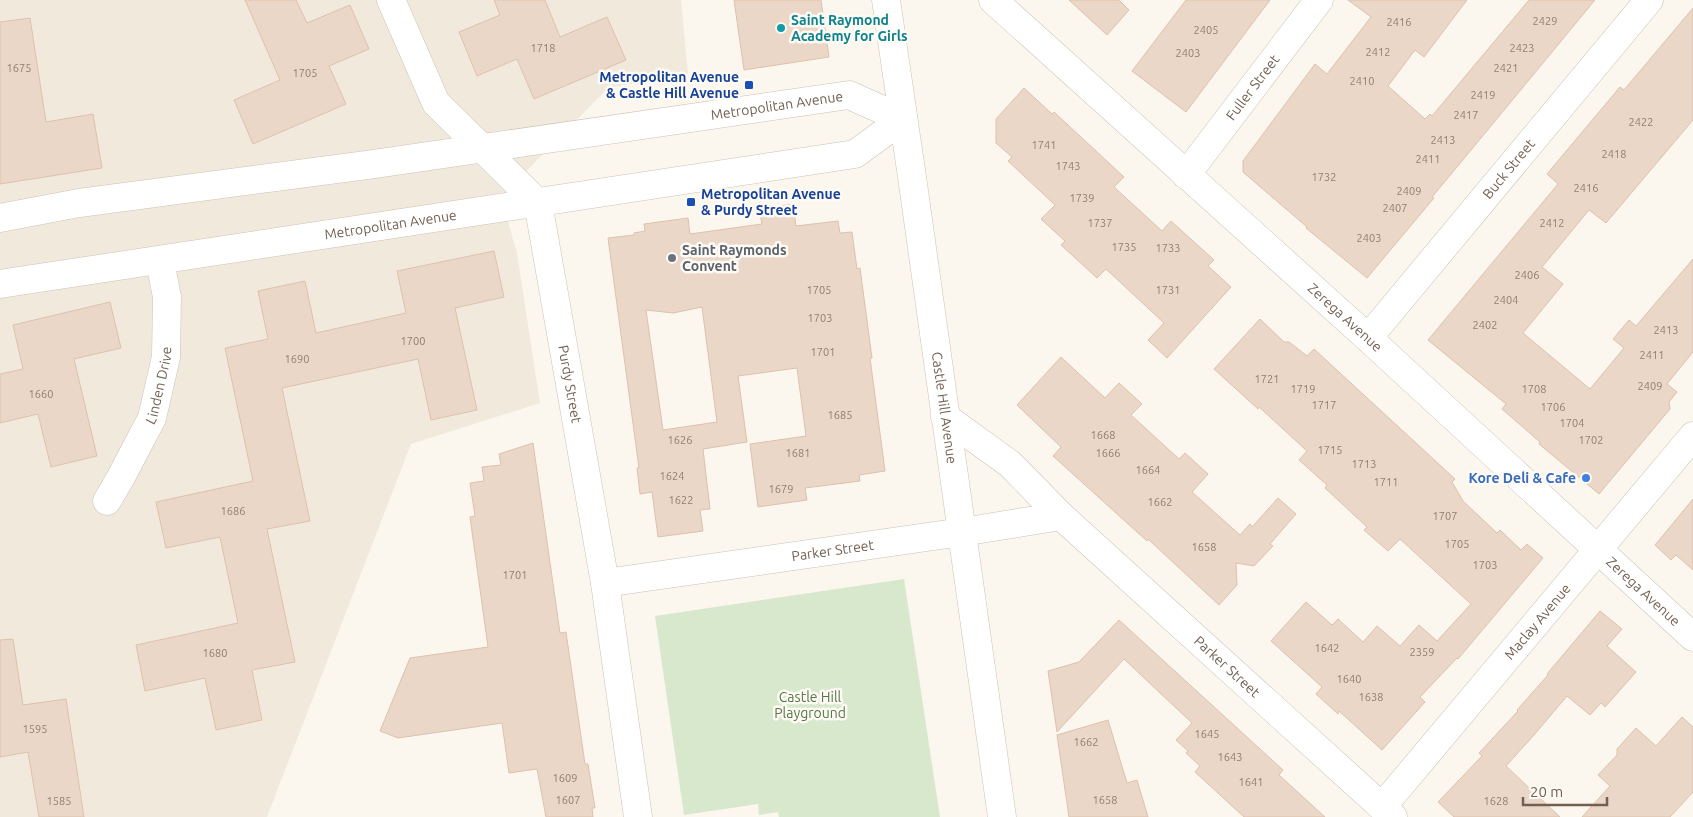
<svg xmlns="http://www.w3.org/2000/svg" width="1693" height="817" font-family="Ubuntu,sans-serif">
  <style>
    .residential { fill: #f2e9dd }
    .green { fill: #d7e8cd }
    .building { fill: #ebd7c7; stroke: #dec1ab; fill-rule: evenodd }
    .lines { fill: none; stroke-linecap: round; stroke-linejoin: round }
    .street-casing { stroke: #cdc0b4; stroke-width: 29 }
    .secondary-casing { stroke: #cfc0b2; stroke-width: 29 }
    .street { stroke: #fff; stroke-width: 28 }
    .secondary { stroke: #fff; stroke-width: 28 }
    .culture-dot { fill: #0f9aa8; stroke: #fefaf4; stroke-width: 2 }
    .transit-dot { fill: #1a4fb4; stroke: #fefaf4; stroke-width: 2 }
    .worship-dot { fill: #6b7280; stroke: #fefaf4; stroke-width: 2 }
    .shop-dot { fill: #3f7fe0; stroke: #fefaf4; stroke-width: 2 }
    .labels { text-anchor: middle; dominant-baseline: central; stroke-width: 5; stroke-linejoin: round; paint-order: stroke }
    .number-label { font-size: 11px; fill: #927e6f }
    .culture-label { font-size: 14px; font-weight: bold; fill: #0d838f; stroke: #fefaf4; text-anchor: start }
    .transit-label { font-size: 14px; font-weight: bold; fill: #164399; stroke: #fefaf4; text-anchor: end }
    .street-label { font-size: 14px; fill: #746052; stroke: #fefaf4 }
    .worship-label { font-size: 14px; font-weight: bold; fill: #5b616d; stroke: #fefaf4; text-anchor: start }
    .shop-label { font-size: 14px; font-weight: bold; fill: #366cbe; stroke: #fefaf4; text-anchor: end }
    .park-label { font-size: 14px; fill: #56784c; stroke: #fefaf4 }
  </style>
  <rect width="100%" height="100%" fill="#fbf7ee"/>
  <path class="residential" d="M0 0H681L688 74 608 88 501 197 517 253 540 403 411 444 267 817H0Z"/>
  <path class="green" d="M904 579 940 817H779L778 812 759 815 758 804 684 815 655 616Z"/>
  <g class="building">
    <path d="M245 0H296L307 23 350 5 369 49 329 66 346 104 253 144 234 100 280 80Z"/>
    <path d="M494 0H545L560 37 607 17 626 60 534 99 517 59 477 76 459 32 500 15Z"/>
    <path d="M734 0H821L829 57 744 70Z"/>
    <path d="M1069 0H1119L1129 10 1107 35Z"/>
    <path d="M1186 0H1270L1186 112 1132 71Z"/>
    <path d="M1348 0H1467L1424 57 1415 50 1388 86 1425 119 1430 114 1432 116 1529 0H1595L1457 167 1432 197 1434 198 1367 278 1306 228 1307 227 1243 172V161L1315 64 1327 74 1371 17Z"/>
    <path d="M1693 8V120L1606 223 1589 210 1542 267 1563 284 1523 333 1590 389 1624 348 1613 339 1629 320 1636 326 1693 259V352L1667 384 1677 392 1669 402 1670 409 1599 494 1539 444 1540 442 1502 409 1506 404 1428 340 1558 184 1547 174 1620 87 1624 90Z"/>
    <path d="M30 18 46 122 93 114 102 168 0 184V22Z"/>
    <path d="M1024 88 1052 114 1054 112 1124 177 1114 187 1162 231 1171 221 1214 260 1208 266 1231 287 1167 358 1148 340 1164 323 1106 269 1097 278 1061 245 1065 241 1041 219 1055 205 1008 161 1012 157 996 143V119Z"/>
    <path d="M793 204 796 226 838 221 840 233 852 232 857 269 860 268 872 358H870L885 471 859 475 860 481 805 488 807 500 758 507 750 444 806 436 797 368 738 376 747 442 703 449 710 509 700 510 703 531 658 537 652 492 640 494 637 468H639L608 238 634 235V233L645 231 644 224 688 218 690 234 762 224 759 209ZM702 307 717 422 663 430 646 310 673 313Z"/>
    <path d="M494 251 504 297 455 308 477 410 431 420 418 359 282 388 310 521 267 529 295 662 252 670 262 720 216 730 205 678 145 691 136 645 238 623 220 537 166 548 156 502 253 481 225 348 268 339 258 291 305 281 316 333 406 313 397 271Z"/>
    <path d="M110 302 121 348 74 359 97 456 51 467 38 414 0 423V374L23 369 13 325Z"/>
    <path d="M1260 319 1284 342H1289L1307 356 1314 349 1455 479 1452 482 1463 501 1497 533 1500 530 1521 550 1527 544 1543 558 1458 659 1457 658 1420 697 1425 702 1382 750 1339 711 1338 714 1316 694 1322 687 1271 641 1306 602 1332 625 1338 619 1363 642 1377 626 1400 646 1419 625 1437 641 1471 604 1400 539 1388 551 1364 530 1367 527 1325 488 1327 485 1299 460 1307 451 1259 407 1258 409 1214 369Z"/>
    <path d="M1061 357 1105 398 1119 383 1142 404 1131 415 1179 459 1185 453 1208 474 1192 492 1240 535 1250 524 1252 527 1278 498 1296 514 1270 544 1273 546 1254 566 1236 563 1237 585 1219 605 1148 539 1147 541 1053 456 1061 447 1017 405Z"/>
    <path d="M533 443 560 633 566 632 585 764H588L595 808H592L593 817H546L537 769 509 773 502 723 398 738 380 731 410 658 488 647 470 517 475 516 470 483 484 481 482 467 501 465 499 454Z"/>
    <path d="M1693 499V570L1676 555 1671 560 1655 545Z"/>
    <path d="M1600 611 1622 629 1607 646 1636 672 1605 707 1601 703 1590 715 1567 696 1534 735 1506 766 1560 817H1454L1438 802 1482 756 1479 753 1518 711 1517 710 1548 675 1547 674Z"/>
    <path d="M1119 620 1283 770 1279 775 1325 817H1244L1195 772 1200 766 1186 753 1188 751 1176 740 1192 723 1124 659 1057 732 1048 671 1079 662Z"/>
    <path d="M13 639 23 705 66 699 84 817H39L28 752 0 757V640Z"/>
    <path d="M1682 717 1693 727V792L1670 817H1582L1610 786 1598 775 1617 755V749L1636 728 1656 746Z"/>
    <path d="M1108 720 1127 783 1137 780 1148 817H1069L1057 735Z"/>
  </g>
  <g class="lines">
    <g class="street-casing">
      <g id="street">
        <path id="s1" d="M391 0 436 103 538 203 605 583 638 817"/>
        <path id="s2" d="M993 0 1368 338 1693 637"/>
        <path id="s3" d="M1186 175 1319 0"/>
        <path id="s4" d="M1368 338 1649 0"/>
        <path d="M945 417 1010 464 1061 516"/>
        <path id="s5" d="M107 501 121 477 152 418 166 357 167 297 160 261"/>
        <path id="s6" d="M605 583 962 532 1061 516 1393 817"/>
        <path id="s7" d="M1382 807 1693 436"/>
      </g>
    </g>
    <g class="secondary-casing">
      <g id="secondary">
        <path id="s8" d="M886 0 912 177 1002 817"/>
        <path id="s9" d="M0 218 79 203 367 165 849 95 903 119"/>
        <path id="s10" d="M0 284 855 154 903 119"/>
      </g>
    </g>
    <use href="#street" class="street"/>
    <use href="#secondary" class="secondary"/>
  </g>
  <circle class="culture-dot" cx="781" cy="28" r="5"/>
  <g class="transit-dot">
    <rect x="744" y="80" width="10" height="10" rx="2.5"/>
    <rect x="686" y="197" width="10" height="10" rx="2.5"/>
  </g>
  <circle class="worship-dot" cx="672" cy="258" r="5"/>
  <circle class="shop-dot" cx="1586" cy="478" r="5"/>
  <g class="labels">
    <g class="number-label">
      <text x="1545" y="21">2429</text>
      <text x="1399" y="22">2416</text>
      <text x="1206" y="30">2405</text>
      <text x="543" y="48">1718</text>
      <text x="1522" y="48">2423</text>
      <text x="1378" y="52">2412</text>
      <text x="1188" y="53">2403</text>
      <text x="19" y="68">1675</text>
      <text x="1506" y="68">2421</text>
      <text x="305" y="73">1705</text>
      <text x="1362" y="81">2410</text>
      <text x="1483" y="95">2419</text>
      <text x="1466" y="115">2417</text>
      <text x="1641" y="122">2422</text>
      <text x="1443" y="140">2413</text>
      <text x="1044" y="145">1741</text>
      <text x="1614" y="154">2418</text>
      <text x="1428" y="159">2411</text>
      <text x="1068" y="166">1743</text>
      <text x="1324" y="177">1732</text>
      <text x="1586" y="188">2416</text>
      <text x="1409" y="191">2409</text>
      <text x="1082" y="198">1739</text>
      <text x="1395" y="208">2407</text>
      <text x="1100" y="223">1737</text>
      <text x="1552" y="223">2412</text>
      <text x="1369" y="238">2403</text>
      <text x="1124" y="247">1735</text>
      <text x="1168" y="248">1733</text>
      <text x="1527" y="275">2406</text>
      <text x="819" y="290">1705</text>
      <text x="1168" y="290">1731</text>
      <text x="1506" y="300">2404</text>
      <text x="820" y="318">1703</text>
      <text x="1485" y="325">2402</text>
      <text x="1666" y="330">2413</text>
      <text x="413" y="341">1700</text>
      <text x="823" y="352">1701</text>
      <text x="1652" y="355">2411</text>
      <text x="297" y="359">1690</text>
      <text x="1267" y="379">1721</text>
      <text x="1650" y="386">2409</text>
      <text x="1303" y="389">1719</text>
      <text x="1534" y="389">1708</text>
      <text x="41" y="394">1660</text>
      <text x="1324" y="405">1717</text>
      <text x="1553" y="407">1706</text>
      <text x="840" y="415">1685</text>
      <text x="1572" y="423">1704</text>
      <text x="1103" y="435">1668</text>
      <text x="680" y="440">1626</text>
      <text x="1591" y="440">1702</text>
      <text x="1330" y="450">1715</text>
      <text x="798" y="453">1681</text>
      <text x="1108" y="453">1666</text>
      <text x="1364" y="464">1713</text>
      <text x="1148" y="470">1664</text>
      <text x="672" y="476">1624</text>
      <text x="1386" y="482">1711</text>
      <text x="781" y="489">1679</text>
      <text x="681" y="500">1622</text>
      <text x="1160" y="502">1662</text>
      <text x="233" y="511">1686</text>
      <text x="1445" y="516">1707</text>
      <text x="1457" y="544">1705</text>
      <text x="1204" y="547">1658</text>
      <text x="1485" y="565">1703</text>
      <text x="515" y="575">1701</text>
      <text x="1327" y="648">1642</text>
      <text x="1422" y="652">2359</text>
      <text x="215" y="653">1680</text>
      <text x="1349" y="679">1640</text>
      <text x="1371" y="697">1638</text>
      <text x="35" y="729">1595</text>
      <text x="1207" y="734">1645</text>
      <text x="1086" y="742">1662</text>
      <text x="1230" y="757">1643</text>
      <text x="565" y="778">1609</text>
      <text x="1251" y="782">1641</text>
      <text x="568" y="800">1607</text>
      <text x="1105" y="800">1658</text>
      <text x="59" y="801">1585</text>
      <text x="1496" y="801">1628</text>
    </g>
    <g class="culture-label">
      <text x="791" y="20">Saint Raymond<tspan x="791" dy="16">Academy for Girls</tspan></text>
    </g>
    <g class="transit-label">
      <text x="739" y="77">Metropolitan Avenue<tspan x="739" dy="16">&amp; Castle Hill Avenue</tspan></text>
      <text x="701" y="194" text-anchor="start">Metropolitan Avenue<tspan x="701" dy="16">&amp; Purdy Street</tspan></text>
    </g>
    <g class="street-label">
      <text stroke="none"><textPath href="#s3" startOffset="110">Fuller Street</textPath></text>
      <text stroke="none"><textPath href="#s9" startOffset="785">Metropolitan Avenue</textPath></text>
      <text stroke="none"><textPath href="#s4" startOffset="220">Buck Street</textPath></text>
      <text stroke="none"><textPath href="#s10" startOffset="395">Metropolitan Avenue</textPath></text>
      <text stroke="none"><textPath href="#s2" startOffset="474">Zerega Avenue</textPath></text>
      <text stroke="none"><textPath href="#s1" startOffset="439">Purdy Street</textPath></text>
      <text stroke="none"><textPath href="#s5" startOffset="128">Linden Drive</textPath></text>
      <text stroke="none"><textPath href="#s8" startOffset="412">Castle Hill Avenue</textPath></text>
      <text stroke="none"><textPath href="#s6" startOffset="230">Parker Street</textPath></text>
      <text stroke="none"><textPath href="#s2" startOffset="879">Zerega Avenue</textPath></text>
      <text stroke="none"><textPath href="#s7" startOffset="242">Maclay Avenue</textPath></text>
      <text stroke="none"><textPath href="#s6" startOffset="685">Parker Street</textPath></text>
    </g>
    <g class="worship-label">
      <text x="682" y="250">Saint Raymonds<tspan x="682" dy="16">Convent</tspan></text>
    </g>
    <g class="shop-label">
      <text x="1576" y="478">Kore Deli &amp; Cafe</text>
    </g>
    <g class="park-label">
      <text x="810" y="697">Castle Hill<tspan x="810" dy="16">Playground</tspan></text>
    </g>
  </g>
  <path d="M1523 797v8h84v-8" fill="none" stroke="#746052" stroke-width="2.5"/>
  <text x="1530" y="797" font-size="15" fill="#746052" stroke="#fefaf4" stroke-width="4" paint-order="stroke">20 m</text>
</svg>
